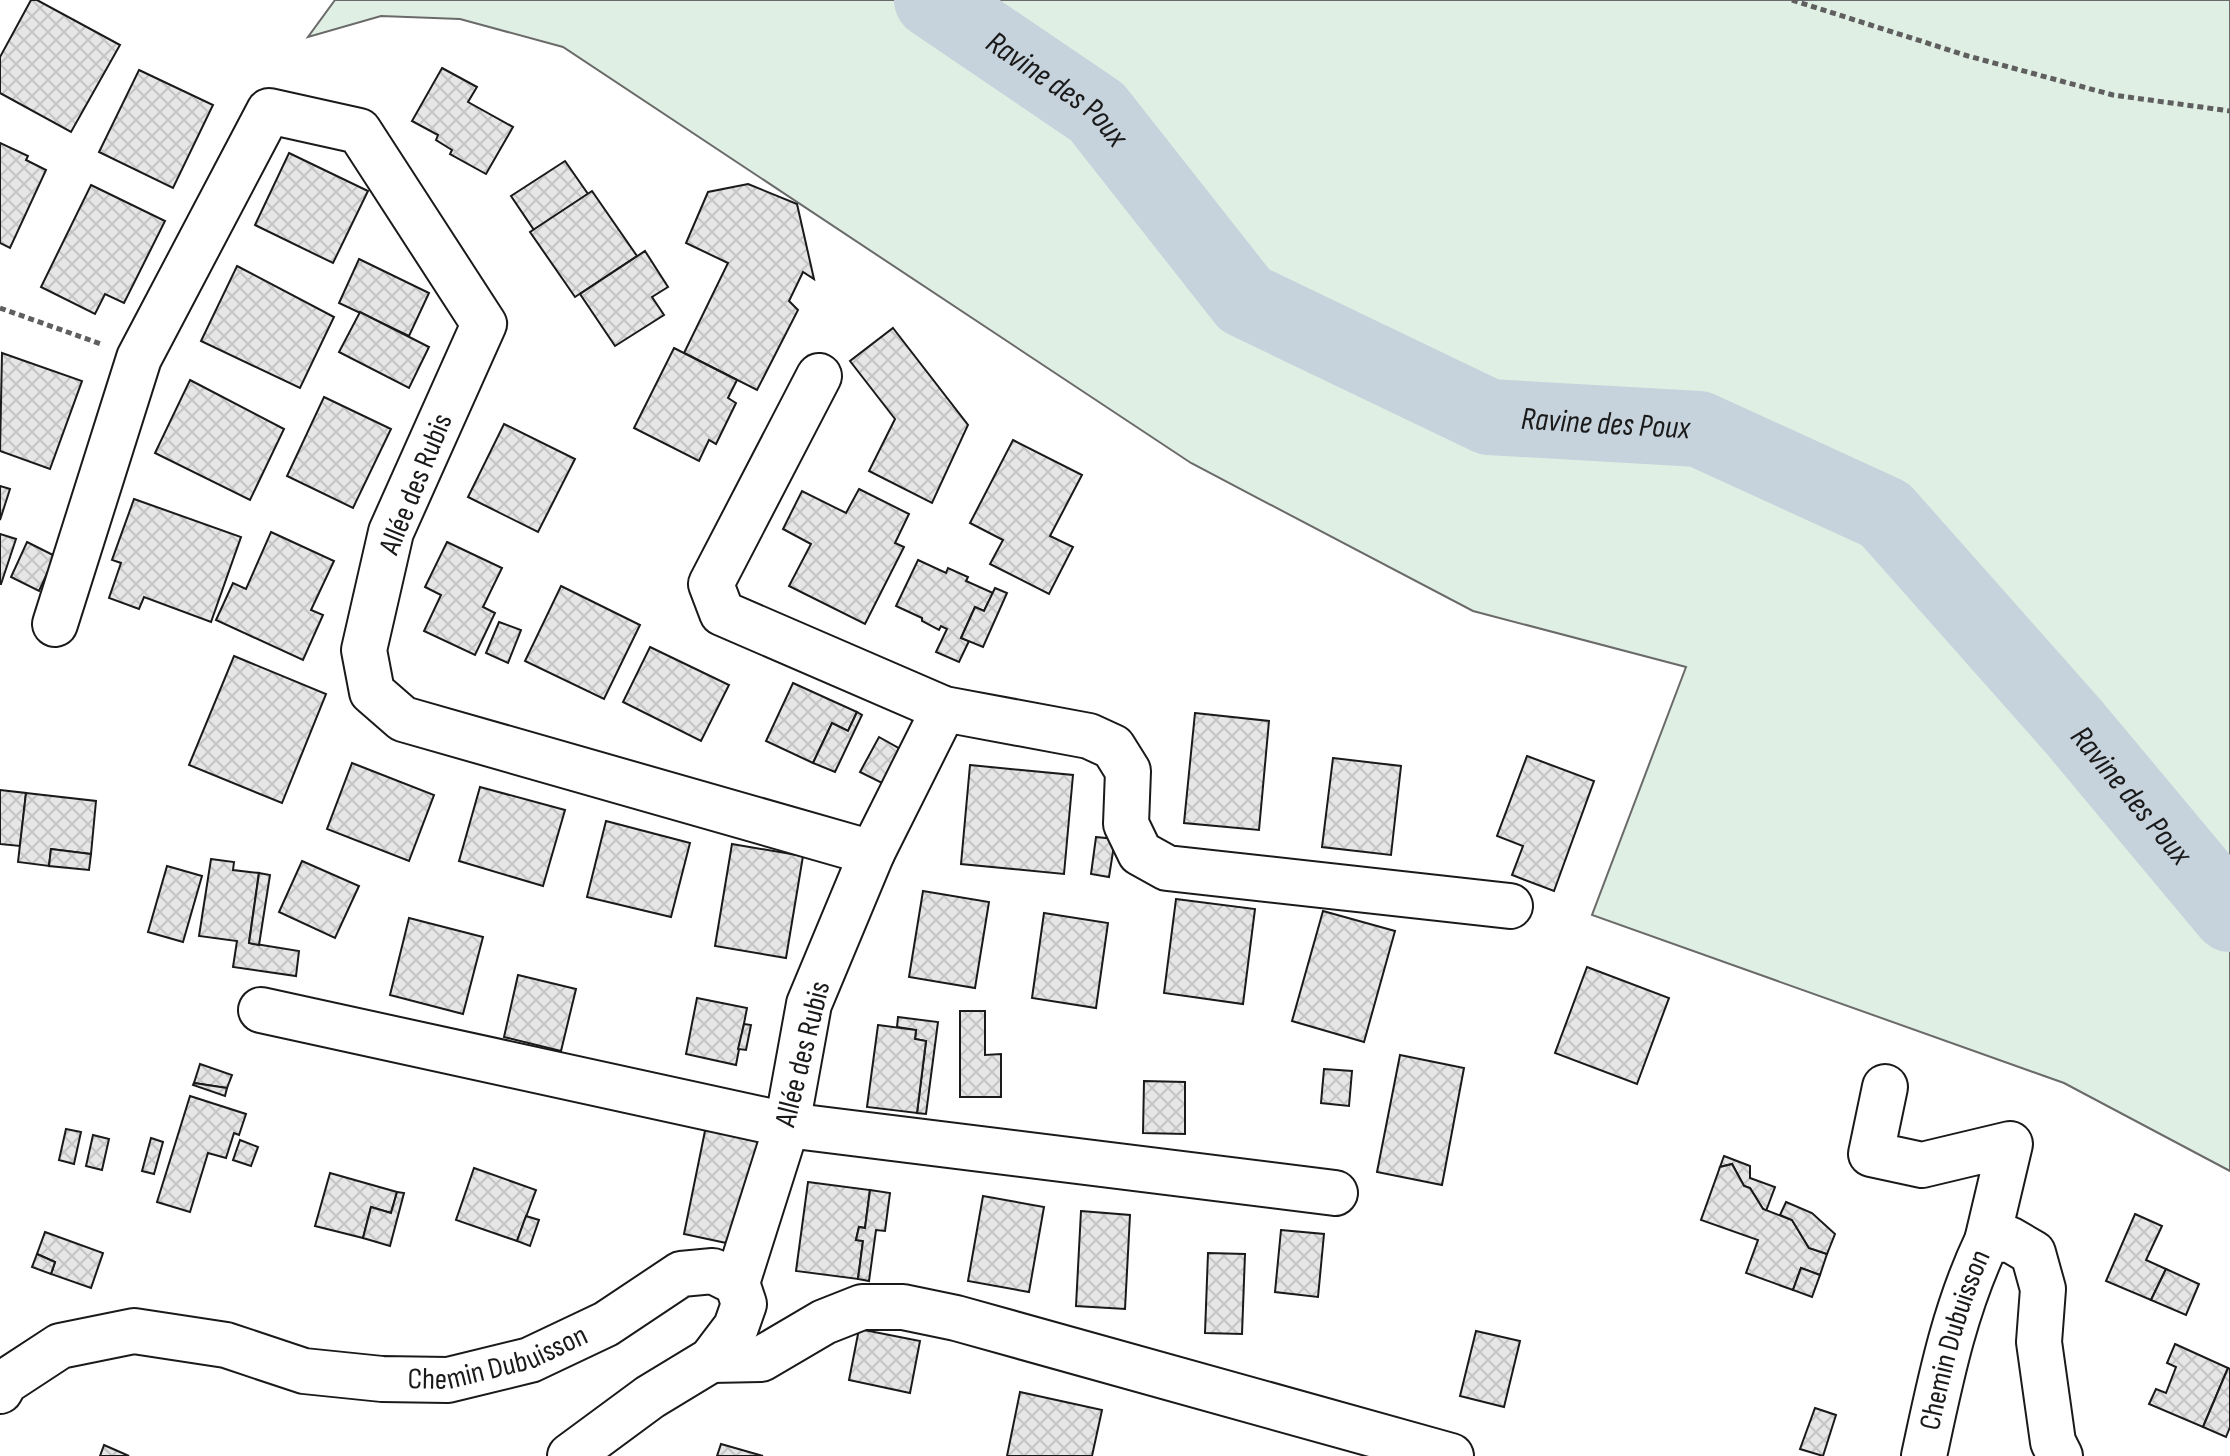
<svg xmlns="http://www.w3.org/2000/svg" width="2230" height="1456" font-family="'Sofia Sans Condensed',sans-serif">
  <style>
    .grass { fill: #e0efe3; stroke: #6a6a6a; stroke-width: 2 }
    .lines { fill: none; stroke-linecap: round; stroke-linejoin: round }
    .river { stroke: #c6d2dc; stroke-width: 76 }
    .building { fill: url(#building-cross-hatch); stroke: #1a1a1a; stroke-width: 2 }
    .minor-casing { stroke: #1a1a1a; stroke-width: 48 }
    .major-casing { stroke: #1a1a1a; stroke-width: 48 }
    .path { stroke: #5f5f5f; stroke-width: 5; stroke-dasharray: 6 4; stroke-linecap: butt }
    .minor { stroke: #fff; stroke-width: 44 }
    .major { stroke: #fff; stroke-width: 44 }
    .labels { text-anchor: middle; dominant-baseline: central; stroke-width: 6; stroke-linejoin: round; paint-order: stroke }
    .street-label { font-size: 30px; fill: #1a1a1a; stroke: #fff }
    .water-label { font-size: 32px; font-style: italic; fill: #1a1a1a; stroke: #fff }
  </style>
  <defs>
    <pattern id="building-cross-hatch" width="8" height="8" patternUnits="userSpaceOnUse" patternTransform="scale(2)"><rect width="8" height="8" fill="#e6e6e6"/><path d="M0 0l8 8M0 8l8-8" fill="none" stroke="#c5c5c5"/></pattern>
  </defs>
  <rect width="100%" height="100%" fill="#fff"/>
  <path class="grass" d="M335 0H2230V1171L2064 1083 1592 915 1686 667 1473 611 1191 463 563 47 460 19 381 16 308 37Z"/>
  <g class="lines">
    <path class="river" id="s1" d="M932 0 1097 112 1245 300 1489 417 1699 429 1885 514 2073 726 2230 914"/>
  </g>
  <g class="building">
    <path d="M31 0H37L120 45 71 132 0 93V57Z"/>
    <path d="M442 68 477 87 468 102 513 127 486 174 450 154 452 150 436 140 438 135 412 121Z"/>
    <path d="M139 70 213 105 173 188 99 152Z"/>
    <path d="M0 143 28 156 26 160 46 170 10 248 0 243Z"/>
    <path d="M289 153 368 191 333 263 255 225Z"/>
    <path d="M565 161 588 194 534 230 511 196Z"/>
    <path d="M748 184 797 204 814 279 803 272 789 301 798 310 757 390 684 353 728 263 686 243 708 192Z"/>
    <path d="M91 185 165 221 124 303 105 294 95 314 41 287Z"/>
    <path d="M592 191 637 256 575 297 530 232Z"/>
    <path d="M645 251 668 287 652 297 664 315 615 346 580 294Z"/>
    <path d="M359 259 429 293 409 336 339 303Z"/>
    <path d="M237 266 334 317 300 388 201 341Z"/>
    <path d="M360 312 429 347 409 388 339 352Z"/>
    <path d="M893 328 968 425 932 503 869 471 895 419 850 361Z"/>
    <path d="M674 348 737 380 728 398 736 403 716 444 709 440 699 461 634 428Z"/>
    <path d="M2 353 82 381 50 469 0 451Z"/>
    <path d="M190 380 284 429 250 500 155 453Z"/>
    <path d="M324 397 391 429 353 508 287 476Z"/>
    <path d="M504 424 575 459 538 532 468 497Z"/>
    <path d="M1013 440 1082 475 1050 536 1073 547 1049 594 990 564 1003 540 970 523Z"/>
    <path d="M0 486 10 489 0 520Z"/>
    <path d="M859 489 909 514 895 543 904 547 865 624 789 586 811 544 783 529 802 491 846 513Z"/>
    <path d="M134 499 241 537 211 622 144 597 139 609 109 598 121 563 112 560Z"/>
    <path d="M271 532 334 561 311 610 323 615 303 660 216 620 233 583 246 589Z"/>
    <path d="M0 534 16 539 1 584H0Z"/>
    <path d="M27 542 55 556 39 591 11 577Z"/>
    <path d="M447 542 502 568 483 607 495 613 475 655 424 631 441 595 425 587Z"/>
    <path d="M918 560 946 573 948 568 968 577 966 581 993 593 984 611 975 607 961 638 969 641 959 662 936 652 947 629 941 626 939 630 922 621V618L896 606Z"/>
    <path d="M561 586 640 625 604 699 525 661Z"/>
    <path d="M995 588 1007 593 983 647 961 638 975 607 984 611Z"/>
    <path d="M499 622 521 630 508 663 486 653Z"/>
    <path d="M650 647 729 685 701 741 623 702Z"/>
    <path d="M234 656 326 694 282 803 189 765Z"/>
    <path d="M793 683 857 712 848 731 832 723 813 763 766 741Z"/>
    <path d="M857 712 862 715 835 772 813 763 832 723 848 731Z"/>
    <path d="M1195 713 1269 721 1259 830 1184 823Z"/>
    <path d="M879 737 902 750 884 784 860 772Z"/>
    <path d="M1527 756 1594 781 1554 891 1512 875 1523 846 1497 836Z"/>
    <path d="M1333 758 1401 766 1391 855 1322 847Z"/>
    <path d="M352 763 434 795 409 861 327 829Z"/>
    <path d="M970 765 1073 775 1064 874 961 864Z"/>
    <path d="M480 787 565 810 543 886 459 861Z"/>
    <path d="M0 790 26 793 20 846 0 844Z"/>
    <path d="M26 793 96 801 91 854 51 849 49 866 18 862Z"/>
    <path d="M606 821 690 843 671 917 587 897Z"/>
    <path d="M1096 837 1115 839 1109 877 1091 874Z"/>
    <path d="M732 844 803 856 786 958 715 946Z"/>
    <path d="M51 849 91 854 89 870 49 866Z"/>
    <path d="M211 859 234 862 233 870 259 873 249 943 299 951 296 976 233 967 237 941 199 936Z"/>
    <path d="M302 861 359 886 335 938 279 912Z"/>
    <path d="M167 866 202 876 183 942 148 932Z"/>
    <path d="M259 873 270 875 259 945 249 943Z"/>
    <path d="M923 891 989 902 975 988 909 977Z"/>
    <path d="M1176 899 1255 909 1243 1004 1164 993Z"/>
    <path d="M1323 911 1395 931 1364 1042 1292 1021Z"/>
    <path d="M1044 913 1108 923 1096 1008 1032 998Z"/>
    <path d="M409 918 483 937 463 1014 390 995Z"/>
    <path d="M1587 967 1669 998 1637 1084 1555 1053Z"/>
    <path d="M518 975 576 989 561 1051 504 1037Z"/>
    <path d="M697 998 747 1008 736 1065 686 1054Z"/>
    <path d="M960 1011H985V1055L1001 1054V1097H960Z"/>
    <path d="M898 1017 938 1022 926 1114 917 1113 926 1041 915 1039 916 1030 897 1027Z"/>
    <path d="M744 1024 751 1025 746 1050 738 1049Z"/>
    <path d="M878 1025 916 1030 915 1039 926 1041 917 1113 867 1107Z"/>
    <path d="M1400 1055 1464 1068 1442 1185 1377 1172Z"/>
    <path d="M200 1064 232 1075 227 1088 194 1083Z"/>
    <path d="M1324 1069 1352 1071 1349 1106 1321 1103Z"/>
    <path d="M1144 1081 1185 1082V1134L1143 1133Z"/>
    <path d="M194 1083 227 1088 225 1096 193 1085Z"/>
    <path d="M190 1096 246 1114 239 1135 234 1133 226 1158 208 1153 190 1212 157 1202Z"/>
    <path d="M706 1126 768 1139 745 1247 684 1234Z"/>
    <path d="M66 1129 81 1132 74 1164 59 1160Z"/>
    <path d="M93 1135 109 1139 102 1170 86 1166Z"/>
    <path d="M151 1138 163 1142 154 1174 142 1171Z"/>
    <path d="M240 1140 258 1147 251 1166 233 1160Z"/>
    <path d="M1724 1156 1750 1166V1178L1775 1187 1766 1211 1763 1209 1750 1188 1744 1186 1732 1164 1720 1167Z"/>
    <path d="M1732 1164 1744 1186 1750 1188 1763 1209 1792 1220 1809 1248 1827 1254 1820 1275 1801 1268 1793 1290 1746 1273 1758 1240 1701 1220 1720 1167Z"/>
    <path d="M474 1168 536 1190 517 1241 456 1220Z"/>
    <path d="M330 1173 397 1192 391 1213 371 1207 363 1238 315 1226Z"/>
    <path d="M808 1182 870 1190 865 1228 859 1227 856 1240 863 1241 858 1279 796 1271Z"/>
    <path d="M870 1190 890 1193 885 1231 876 1230 869 1281 858 1279 863 1241 856 1240 859 1227 865 1228Z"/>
    <path d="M397 1192 404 1193 390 1246 363 1238 371 1207 391 1213Z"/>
    <path d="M983 1196 1044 1207 1029 1292 968 1281Z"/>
    <path d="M1786 1202 1812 1213 1835 1234 1827 1254 1809 1248 1792 1220 1780 1215Z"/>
    <path d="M1081 1211 1130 1215 1125 1309 1076 1306Z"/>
    <path d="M2135 1214 2162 1226 2146 1260 2166 1269 2151 1300 2106 1281Z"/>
    <path d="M526 1216 539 1220 530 1246 517 1241Z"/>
    <path d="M1281 1230 1324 1234 1318 1297 1275 1292Z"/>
    <path d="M45 1232 103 1253 91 1288 51 1274 55 1262 37 1254Z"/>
    <path d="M1208 1253 1245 1254 1242 1334 1205 1333Z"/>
    <path d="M37 1254 55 1262 51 1274 32 1267Z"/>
    <path d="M1801 1268 1820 1275 1812 1297 1793 1290Z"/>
    <path d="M2166 1269 2199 1284 2186 1315 2151 1300Z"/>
    <path d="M859 1329 920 1341 910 1393 849 1380Z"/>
    <path d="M1476 1331 1520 1341 1504 1407 1460 1396Z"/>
    <path d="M2175 1344 2228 1368 2203 1427 2149 1404 2156 1389 2166 1393 2176 1367 2167 1363Z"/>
    <path d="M2228 1368 2230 1369V1427L2226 1437 2203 1427Z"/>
    <path d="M1020 1392 1102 1410 1092 1456H1007Z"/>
    <path d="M1815 1408 1836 1415 1823 1456 1800 1449Z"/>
    <path d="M721 1444 763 1456H717Z"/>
    <path d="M104 1445 129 1456H100Z"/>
  </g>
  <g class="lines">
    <g class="minor-casing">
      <g id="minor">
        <path d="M819 376 711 584 722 613 944 709 1089 736 1113 747 1128 771 1126 824 1140 853 1167 868 1510 906"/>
        <path d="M55 624 139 358 269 111 359 131 484 324 391 532 364 650 372 692 403 719 872 853 809 1004 787 1125 737 1283"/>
        <path d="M872 853 944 709"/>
        <path d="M261 1010 787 1125 1335 1193"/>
        <path d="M1885 1087 1871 1154 1922 1165 2010 1144 1987 1241"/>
        <path d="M711 1360 761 1359 824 1322 862 1307H903L956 1318 1451 1456"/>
      </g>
    </g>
    <g class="major-casing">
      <g id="major">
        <path id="s2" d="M0 1391 5 1382 60 1346 134 1331 226 1345 304 1371 382 1379 448 1380 530 1360 606 1324 681 1274 713 1271 737 1283 744 1304 736 1327 711 1360 650 1397 570 1456"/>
        <path id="s3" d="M1924 1456C1940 1382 1954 1310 1987 1241L2009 1239 2033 1253 2043 1289 2039 1342 2053 1442 2060 1456"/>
      </g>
    </g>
    <g class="path">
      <path d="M1792 0 1968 56 2113 95 2230 111"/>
      <path d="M0 308 101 344"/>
    </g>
    <use href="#minor" class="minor"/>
    <use href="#major" class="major"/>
  </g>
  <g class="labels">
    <g class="street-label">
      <text transform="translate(416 484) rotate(-68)">Allée des Rubis</text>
      <text transform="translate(803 1054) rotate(-76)">Allée des Rubis</text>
      <text stroke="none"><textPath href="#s3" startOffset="120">Chemin Dubuisson</textPath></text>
      <text stroke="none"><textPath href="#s2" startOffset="524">Chemin Dubuisson</textPath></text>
    </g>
    <g class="water-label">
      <text stroke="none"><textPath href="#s1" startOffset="154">Ravine des Poux</textPath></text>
      <text stroke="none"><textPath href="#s1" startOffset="826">Ravine des Poux</textPath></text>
      <text stroke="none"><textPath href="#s1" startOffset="1498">Ravine des Poux</textPath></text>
    </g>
  </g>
</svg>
